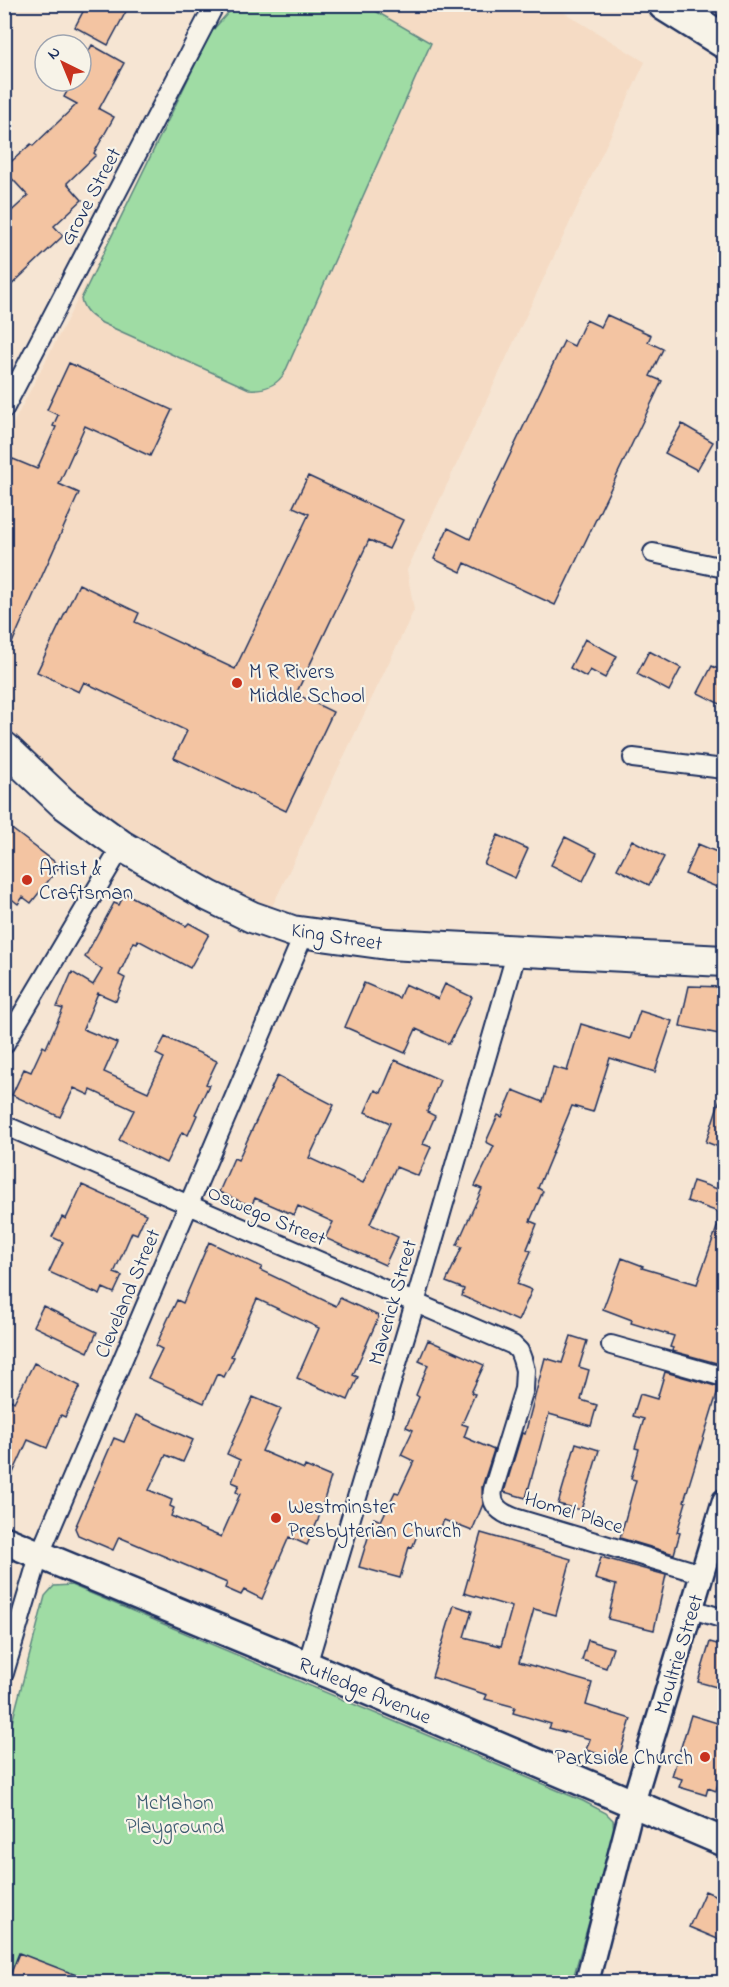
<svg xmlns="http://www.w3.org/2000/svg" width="729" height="1987" font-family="'Indie Flower',sans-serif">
	<rect width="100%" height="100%" fill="#f6e5d3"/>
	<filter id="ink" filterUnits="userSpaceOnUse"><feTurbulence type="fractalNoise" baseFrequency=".0167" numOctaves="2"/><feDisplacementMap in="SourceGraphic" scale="12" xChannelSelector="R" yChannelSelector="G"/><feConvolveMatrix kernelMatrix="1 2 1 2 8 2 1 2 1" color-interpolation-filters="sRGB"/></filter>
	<g filter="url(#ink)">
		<path fill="#f5dbc4" d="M 231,5 L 552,5 L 645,62 L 407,570 L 414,610 L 269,913 L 138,843 L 81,800 L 42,765 L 5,726 L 5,439 Z"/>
		<path fill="#9fdca4" stroke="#5d8681" stroke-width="1.5" d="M 235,5 L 365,5 L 431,43 L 285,372 C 277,386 265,390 249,389 L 102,323 C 91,316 84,311 81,299 L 211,32 Z
			M 71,1585 L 583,1801 L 606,1813 L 613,1820 L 614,1834 L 572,1982 L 5,1982 L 5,1749 L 45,1596 L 54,1586 Z"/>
		<path fill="#f3c4a2" stroke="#1b2f5e" stroke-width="1.5" d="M 87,4 L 130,4 L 108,45 L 75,27 Z
			M 92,45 L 124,63 L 99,109 L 114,117 L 94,153 L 96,155 L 67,183 L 82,200 L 54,226 L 63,236 L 4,292 L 4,218 L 28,196 L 4,170 L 4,168 L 31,144 L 33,146 L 77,104 L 64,97 L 73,81 L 81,81 L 81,66 Z
			M 607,315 L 651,335 L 648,342 L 663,349 L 650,376 L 662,381 L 555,605 L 465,563 L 461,572 L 434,559 L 448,528 L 470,539 L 564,341 L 574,346 L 586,320 L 601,327 Z
			M 69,363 L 172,410 L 150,456 L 85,426 L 59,484 L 79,493 L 4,661 L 4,477 L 13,459 L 37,469 L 56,427 L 53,426 L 58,415 L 47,410 Z
			M 682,424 L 713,442 L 697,470 L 665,453 Z
			M 308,476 L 403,520 L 389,549 L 369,540 L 296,694 L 333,712 L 286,811 L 174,758 L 187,731 L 84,682 L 79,692 L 37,672 L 79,584 L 139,613 L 135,622 L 235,669 L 309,514 L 293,507 Z
			M 585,639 L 617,656 L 605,678 L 590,670 L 586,677 L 570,668 Z
			M 649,651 L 681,668 L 669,691 L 637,674 Z
			M 712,666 L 724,672 L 724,706 L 698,693 Z
			M 4,823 L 60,866 L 31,903 L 23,897 L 18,904 L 4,893 Z
			M 498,835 L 528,849 L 515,878 L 484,864 Z
			M 565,837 L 597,853 L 583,881 L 551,865 Z
			M 632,840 L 664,857 L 649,885 L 617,869 Z
			M 698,844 L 724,855 L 724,874 L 719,888 L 685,874 Z
			M 125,893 L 186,926 L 189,923 L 209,934 L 190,968 L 138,940 L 137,943 L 134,942 L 119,975 L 125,978 L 116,1001 L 98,993 L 83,1029 L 117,1043 L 104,1072 L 148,1092 L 164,1058 L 156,1054 L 165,1037 L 217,1061 L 206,1084 L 209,1085 L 195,1114 L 197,1115 L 188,1135 L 182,1132 L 166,1163 L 119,1140 L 134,1110 L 91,1090 L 89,1095 L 74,1088 L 60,1117 L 12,1095 L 24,1069 L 31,1072 L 43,1046 L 46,1048 L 63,1009 L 57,1007 L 72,972 L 93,985 L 102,970 L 85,957 L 114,903 L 119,905 Z
			M 364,983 L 399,998 L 405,984 L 438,999 L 445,984 L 472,997 L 449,1044 L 416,1029 L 405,1053 L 345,1027 Z
			M 689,986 L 724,987 L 724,1035 L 680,1026 Z
			M 640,1011 L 672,1021 L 655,1072 L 610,1058 L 593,1112 L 572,1106 L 538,1188 L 543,1191 L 530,1221 L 537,1224 L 527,1249 L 531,1251 L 517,1284 L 532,1290 L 518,1321 L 462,1296 L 464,1289 L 446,1282 L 462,1247 L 457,1245 L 482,1189 L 475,1186 L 494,1146 L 486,1142 L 498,1115 L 502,1117 L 513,1090 L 543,1102 L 553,1067 L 567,1071 L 581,1024 L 630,1039 Z
			M 395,1060 L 440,1080 L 427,1112 L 435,1116 L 423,1144 L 431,1147 L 418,1176 L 396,1167 L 370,1224 L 398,1237 L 385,1265 L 325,1238 L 333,1222 L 298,1206 L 294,1215 L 255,1198 L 251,1206 L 219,1192 L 234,1158 L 238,1160 L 277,1076 L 334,1105 L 309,1158 L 363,1183 L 390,1123 L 365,1112 L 375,1090 L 381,1093 Z
			M 721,1096 L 724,1096 L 724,1149 L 706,1142 Z
			M 693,1181 L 724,1191 L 724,1214 L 687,1201 Z
			M 82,1185 L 146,1214 L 137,1234 L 132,1232 L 114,1273 L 122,1276 L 114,1293 L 103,1288 L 100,1295 L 49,1272 L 63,1242 L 52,1237 L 62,1217 L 66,1219 Z
			M 721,1216 L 724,1216 L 724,1365 L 672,1351 L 673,1348 L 670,1347 L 674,1336 L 631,1323 L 632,1320 L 603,1309 L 622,1258 L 643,1266 L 642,1268 L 697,1284 Z
			M 209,1242 L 262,1267 L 260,1270 L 336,1306 L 340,1298 L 379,1316 L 353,1375 L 358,1377 L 348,1400 L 297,1378 L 319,1328 L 257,1299 L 231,1356 L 234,1357 L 224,1377 L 217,1374 L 204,1403 L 148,1378 L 162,1349 L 156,1346 L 167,1321 L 177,1300 L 183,1303 Z
			M 43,1306 L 97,1332 L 88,1352 L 33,1326 Z
			M 571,1336 L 587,1341 L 579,1367 L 589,1370 L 581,1400 L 597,1405 L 591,1426 L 549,1414 L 526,1498 L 504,1492 L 522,1433 L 525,1434 L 545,1358 L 562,1363 Z
			M 428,1340 L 484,1365 L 471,1393 L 475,1394 L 462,1424 L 468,1426 L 464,1437 L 494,1450 L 482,1487 L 483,1504 L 472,1531 L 444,1520 L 437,1536 L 420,1528 L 412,1548 L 409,1547 L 400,1578 L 359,1567 L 374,1518 L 381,1521 L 395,1492 L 399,1493 L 414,1461 L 401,1455 L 413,1430 L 406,1427 L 419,1397 L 416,1395 L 428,1365 L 419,1361 Z
			M 34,1363 L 80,1386 L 65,1417 L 61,1415 L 47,1448 L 28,1440 L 4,1493 L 4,1415 L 11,1400 L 14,1402 Z
			M 665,1372 L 719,1387 L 684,1501 L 686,1502 L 677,1532 L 680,1533 L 674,1554 L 620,1538 L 636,1480 L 631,1479 L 639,1449 L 635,1448 L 644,1419 L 633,1416 L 640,1394 L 657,1399 Z
			M 253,1397 L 281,1409 L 262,1451 L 304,1469 L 305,1466 L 331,1477 L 318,1520 L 307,1545 L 289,1537 L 262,1599 L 244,1590 L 241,1595 L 225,1588 L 227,1583 L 119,1537 L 113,1550 L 78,1535 L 75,1528 L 114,1438 L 124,1442 L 136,1415 L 193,1440 L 183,1462 L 166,1455 L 149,1490 L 172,1500 L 170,1506 L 174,1508 L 171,1516 L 221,1537 L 240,1494 L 236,1492 L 239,1485 L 232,1482 L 240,1460 L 227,1454 Z
			M 576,1443 L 599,1450 L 581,1510 L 558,1504 Z
			M 481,1533 L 571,1559 L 556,1615 L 534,1609 L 519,1662 L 592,1683 L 586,1705 L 631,1719 L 618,1760 L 586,1750 L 590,1739 L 549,1728 L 551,1724 L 513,1713 L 515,1707 L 485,1699 L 487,1695 L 432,1677 L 454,1605 L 472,1611 L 464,1637 L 501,1646 L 512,1607 L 464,1593 Z
			M 601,1557 L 666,1575 L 654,1630 L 608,1619 L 616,1585 L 595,1579 Z
			M 588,1640 L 613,1648 L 606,1668 L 582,1660 Z
			M 710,1642 L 724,1646 L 724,1689 L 698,1682 Z
			M 691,1715 L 724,1725 L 724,1763 L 716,1791 L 708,1788 L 706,1795 L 679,1787 L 682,1779 L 672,1776 Z
			M 705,1891 L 724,1899 L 724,1930 L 720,1940 L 689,1927 Z
			M 19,1953 L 92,1981 L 92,1983 L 20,1983 L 9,1978 Z"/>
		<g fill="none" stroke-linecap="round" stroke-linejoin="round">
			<g stroke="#1b2f5e" stroke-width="22">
				<path id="minor" d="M 4,409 L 215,4
					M 653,553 L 724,568
					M 633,758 L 724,769
					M 4,1045 L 122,846
					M 4,1125 L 513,1345 L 519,1351 L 522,1359 L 525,1370 L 524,1389 L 493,1490 C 490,1506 501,1513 515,1518 L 702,1574
					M 611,1345 L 724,1377
					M 692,1609 L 724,1619
					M 307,1665 L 415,1303 L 517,951
					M 4,1673 L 39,1556 L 304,934"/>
			</g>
			<g stroke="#1b2f5e" stroke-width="27">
				<path id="tertiary" d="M 587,1982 L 633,1803 L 724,1501"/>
			</g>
			<g stroke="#1b2f5e" stroke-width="32">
				<path id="secondary" d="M 4,1540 L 307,1665 L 724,1842"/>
			</g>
			<g stroke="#1b2f5e" stroke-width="34">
				<path id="primary" d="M 4,747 L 63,803 L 122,846 L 209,896 L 252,917 L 292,931 L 387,944 L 724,961"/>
			</g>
			<g stroke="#1b2f5e" stroke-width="38">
				<path id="motorway" d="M 665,4 L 724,41"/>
			</g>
			<use href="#minor" stroke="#f7f3e8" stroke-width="18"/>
			<use href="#tertiary" stroke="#f7f3e8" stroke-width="22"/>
			<use href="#secondary" stroke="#f7f3e8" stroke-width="27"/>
			<use href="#primary" stroke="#f7f3e8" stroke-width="30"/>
			<use href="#motorway" stroke="#f7f3e8" stroke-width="33"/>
		</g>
	</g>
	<g fill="#c8321e" stroke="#f7f3e8" stroke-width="2">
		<circle cx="237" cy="683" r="6"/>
		<circle cx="27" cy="880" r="6"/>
		<circle cx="276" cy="1518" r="6"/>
		<circle cx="705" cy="1757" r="6"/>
	</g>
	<g text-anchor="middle" stroke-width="4.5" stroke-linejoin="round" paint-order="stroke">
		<g font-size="21" fill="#1b2f5e" stroke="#f7f3e8">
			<text transform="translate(90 196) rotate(-62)" y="7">Grove Street</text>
			<text transform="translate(337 936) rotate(9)" y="7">King Street</text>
			<text transform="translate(267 1215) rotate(23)" y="7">Oswego Street</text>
			<text transform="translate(127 1293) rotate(-67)" y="7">Cleveland Street</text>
			<text transform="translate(392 1302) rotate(-74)" y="7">Maverick Street</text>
			<text transform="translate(574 1512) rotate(17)" y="7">Homel Place</text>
			<text transform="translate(678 1654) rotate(-73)" y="7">Moultrie Street</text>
			<text transform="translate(365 1690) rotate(23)" y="7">Rutledge Avenue</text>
		</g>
		<g font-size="21" fill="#1b2f5e" stroke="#f7f3e8" text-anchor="start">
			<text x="249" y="678">M R Rivers<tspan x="249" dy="24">Middle School</tspan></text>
			<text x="39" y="875">Artist &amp;<tspan x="39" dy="24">Craftsman</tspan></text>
			<text x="288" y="1513">Westminster<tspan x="288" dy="24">Presbyterian Church</tspan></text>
			<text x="693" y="1764" text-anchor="end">Parkside Church</text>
		</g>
		<g font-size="21" fill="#3c5a70" stroke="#f7f3e8">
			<text x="175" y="1809">McMahon<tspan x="175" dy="24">Playground</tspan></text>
		</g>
	</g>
	<rect width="729" height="1987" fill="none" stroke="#f7f3e8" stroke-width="24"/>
	<rect x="12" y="12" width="705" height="1963" fill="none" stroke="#1b2f5e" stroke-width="2" filter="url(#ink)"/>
	<g transform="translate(63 63) rotate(317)"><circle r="28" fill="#f7f3e8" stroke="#9fa5b1" stroke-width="1.5"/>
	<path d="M0-4.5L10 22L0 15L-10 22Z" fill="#c8321e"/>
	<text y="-9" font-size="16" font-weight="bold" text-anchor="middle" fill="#1b2f5e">N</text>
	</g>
</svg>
